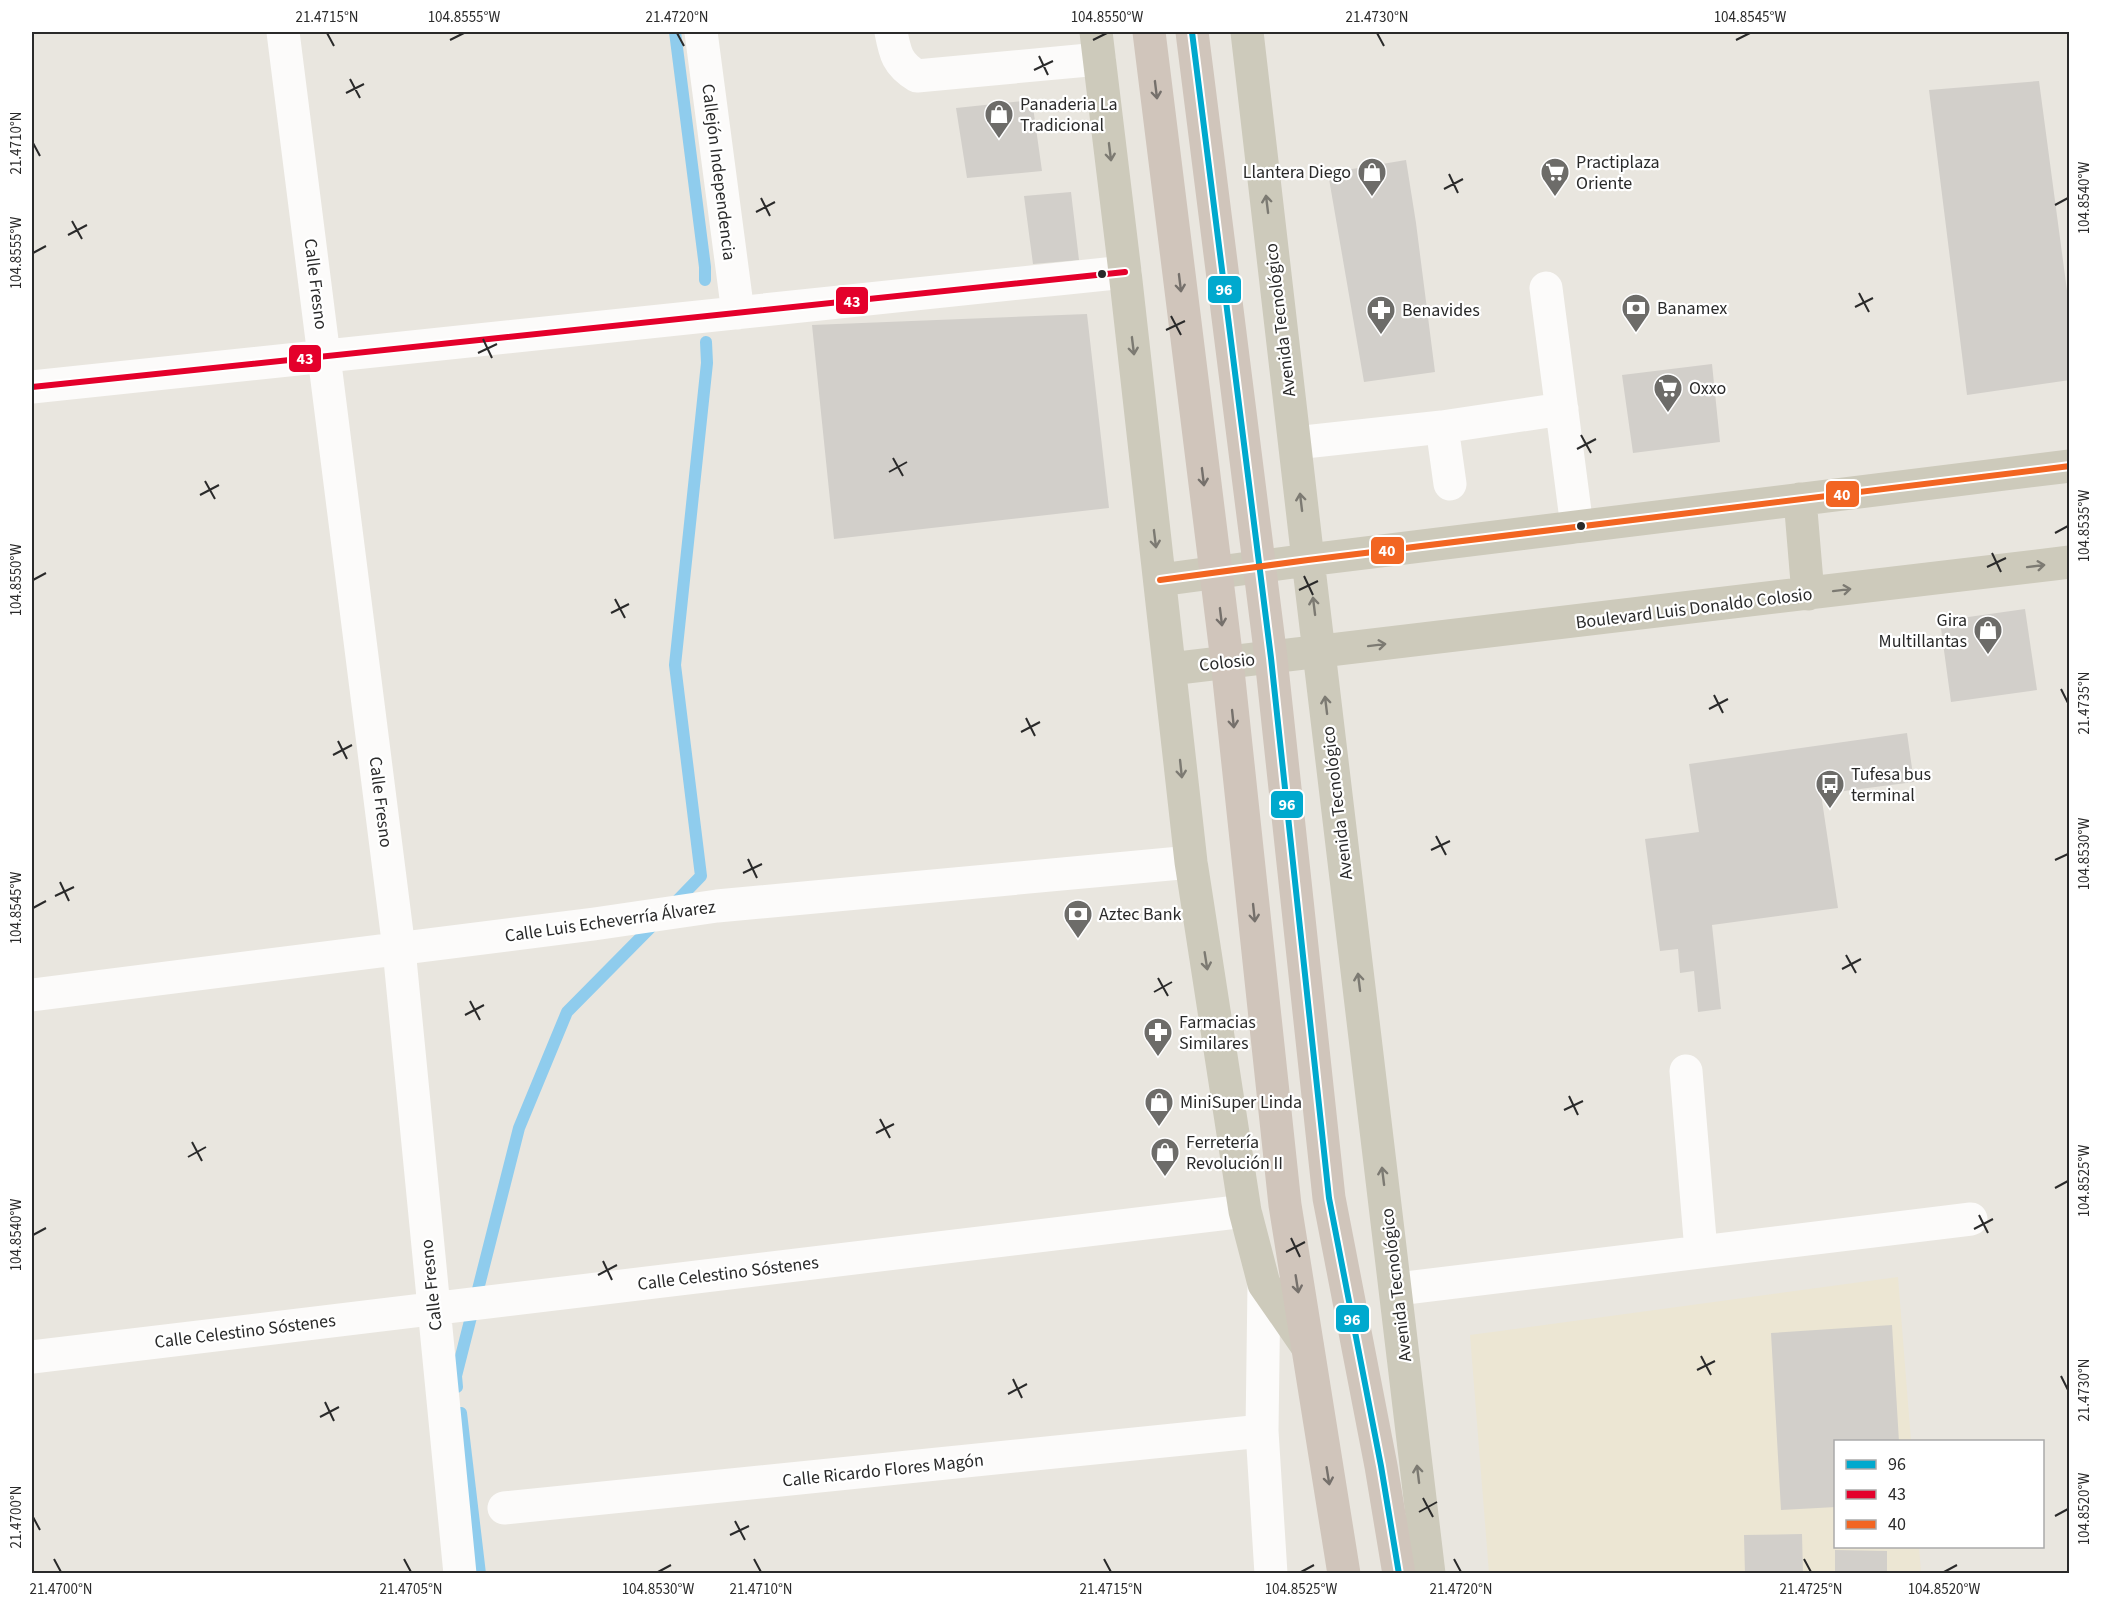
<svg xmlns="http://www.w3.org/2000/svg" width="2101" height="1605" font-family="'Source Sans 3',sans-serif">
	<rect width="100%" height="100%" fill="#e9e6df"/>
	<path fill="#ece6d3" d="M 1898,1277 L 1911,1441 L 1836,1442 L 1836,1546 L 1919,1547 L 1921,1573 L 1489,1573 L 1470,1335 Z"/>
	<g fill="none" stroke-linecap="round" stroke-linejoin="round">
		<path stroke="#8fcced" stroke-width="12" d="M 675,32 L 705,267 L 705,280
			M 673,905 L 701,876 L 675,665 L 707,363 L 706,342
			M 457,1387 L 456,1376 L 519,1128 L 567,1012 L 656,922
			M 461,1413 L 480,1574"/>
	</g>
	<path fill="#d2cfca" d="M 2039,81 L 2070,313 L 2070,380 L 1967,395 L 1929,90 Z
		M 1032,100 L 1042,171 L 967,178 L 956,108 Z
		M 1406,160 L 1416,223 L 1435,372 L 1364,382 L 1328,173 Z
		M 1071,192 L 1079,260 L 1033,264 L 1024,196 Z
		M 1087,314 L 1109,508 L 834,539 L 812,325 Z
		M 1712,364 L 1720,442 L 1633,453 L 1622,375 Z
		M 2025,609 L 2037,690 L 1951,702 L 1940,621 Z
		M 1907,733 L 1914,782 L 1821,794 L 1838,908 L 1712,925 L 1721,1009 L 1698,1012 L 1694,971 L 1680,973 L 1678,949 L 1660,951 L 1645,839 L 1699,832 L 1689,764 Z
		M 1892,1325 L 1899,1442 L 1836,1442 L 1836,1507 L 1781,1510 L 1771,1333 Z
		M 1802,1534 L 1803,1574 L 1745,1574 L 1744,1535 Z
		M 1835,1550 L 1887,1551 L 1887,1574 L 1835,1574 Z"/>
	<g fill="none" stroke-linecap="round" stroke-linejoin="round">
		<path stroke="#fcfbfa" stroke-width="33" d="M 283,32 L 399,949 L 460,1574
			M 701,32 L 738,313
			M 891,32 C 895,53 897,64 917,76 L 1099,59
			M 1546,288 L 1577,527
			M 32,387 L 1125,272
			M 1442,427 L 1450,484
			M 1295,443 L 1442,427 L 1562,409
			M 32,995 L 594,924 L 717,906 L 1191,862
			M 1686,1071 L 1701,1251
			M 1264,1284 L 1262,1431 L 1271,1574
			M 1397,1289 L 1971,1219
			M 32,1357 L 1245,1211
			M 504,1508 L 1262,1431"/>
		<path stroke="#cdcabb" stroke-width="33" d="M 1096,32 L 1125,272 L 1191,862 L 1245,1211 L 1264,1284 L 1307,1346
			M 1247,32 L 1308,560 L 1429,1574
			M 1800,499 L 1808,594
			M 1160,580 L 1308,560 L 2070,466
			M 1170,669 L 2070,562"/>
		<path stroke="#d0c5bb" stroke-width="33" d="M 1149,32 L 1227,661 L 1285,1205 L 1344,1574
			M 1192,32 L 1271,658 L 1329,1198 L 1381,1466 L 1399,1574"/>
		<g stroke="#fff" stroke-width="10">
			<path id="bus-1" d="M 1192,32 L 1271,658 L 1329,1198 L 1381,1466 L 1399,1574"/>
		</g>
		<g stroke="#fff" stroke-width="10">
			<path id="bus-2" d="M 32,387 L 1125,272"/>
		</g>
		<g stroke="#fff" stroke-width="10">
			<path id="bus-3" d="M 1160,580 L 1308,560 L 2070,466"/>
		</g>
		<use href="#bus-1" stroke="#00a9ce" stroke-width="6"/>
		<use href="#bus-2" stroke="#e4002b" stroke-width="6"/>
		<use href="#bus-3" stroke="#f26522" stroke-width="6"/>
	</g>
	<defs><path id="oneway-shaft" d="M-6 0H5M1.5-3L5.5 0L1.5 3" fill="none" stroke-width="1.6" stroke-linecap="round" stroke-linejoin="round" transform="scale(1.5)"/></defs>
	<g stroke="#75706b">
		<use href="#oneway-shaft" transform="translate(1156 90) rotate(83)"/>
		<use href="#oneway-shaft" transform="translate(1180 283) rotate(83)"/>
		<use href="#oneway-shaft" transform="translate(1203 477) rotate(83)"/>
		<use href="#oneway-shaft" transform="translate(1221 617) rotate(83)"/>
		<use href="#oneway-shaft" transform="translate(1233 719) rotate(84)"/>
		<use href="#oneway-shaft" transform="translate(1254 913) rotate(84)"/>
		<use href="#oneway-shaft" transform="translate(1297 1284) rotate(81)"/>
		<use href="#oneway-shaft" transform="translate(1328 1476) rotate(81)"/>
	</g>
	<g stroke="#7c7a72">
		<use href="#oneway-shaft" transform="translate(1110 152) rotate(83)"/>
		<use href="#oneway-shaft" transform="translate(1267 204) rotate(-97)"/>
		<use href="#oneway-shaft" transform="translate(1133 346) rotate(83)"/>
		<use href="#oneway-shaft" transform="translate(1301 502) rotate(-97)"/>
		<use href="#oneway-shaft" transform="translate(1155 539) rotate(83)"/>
		<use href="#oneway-shaft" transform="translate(2036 566) rotate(-7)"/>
		<use href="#oneway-shaft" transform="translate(1842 590) rotate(-7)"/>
		<use href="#oneway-shaft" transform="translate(1314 606) rotate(-97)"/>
		<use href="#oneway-shaft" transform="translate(1377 645) rotate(-7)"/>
		<use href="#oneway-shaft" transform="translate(1326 705) rotate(-97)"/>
		<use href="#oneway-shaft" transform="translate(1181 769) rotate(84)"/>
		<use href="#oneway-shaft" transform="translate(1206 961) rotate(81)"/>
		<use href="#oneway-shaft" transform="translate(1359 982) rotate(-97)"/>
		<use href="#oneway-shaft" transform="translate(1383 1176) rotate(-97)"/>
		<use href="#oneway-shaft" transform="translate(1418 1474) rotate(-97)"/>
	</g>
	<path fill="none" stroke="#2a2a2a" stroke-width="2" d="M 327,33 L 334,46M 677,33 L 684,46M 1377,33 L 1384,46M 450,40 L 464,33M 1093,40 L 1107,33M 1736,40 L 1750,33M 1039,56 L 1048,75M 1034,70 L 1053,61M 350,79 L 360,98M 346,93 L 364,84M 33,143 L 40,156M 1449,174 L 1458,193M 1444,189 L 1463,179M 761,198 L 770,216M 2055,205 L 2068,198M 756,212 L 775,202M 72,221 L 82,239M 68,235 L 87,225M 33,253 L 46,246M 1859,293 L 1869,312M 1855,307 L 1873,298M 1171,316 L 1181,335M 1166,330 L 1185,321M 483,339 L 492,358M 478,353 L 497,344M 1581,435 L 1591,453M 1577,449 L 1596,439M 893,458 L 903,476M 889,472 L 907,462M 205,481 L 215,499M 200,495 L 219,485M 2055,533 L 2068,526M 1992,553 L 2001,572M 1987,567 L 2006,558M 1304,576 L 1313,595M 33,580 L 46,573M 1299,590 L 1318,581M 615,599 L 625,618M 611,613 L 629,604M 2061,689 L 2068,703M 1714,695 L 1723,713M 1709,709 L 1728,699M 1026,718 L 1035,736M 1021,732 L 1040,722M 338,741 L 347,759M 333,755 L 352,745M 1436,836 L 1446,855M 1431,850 L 1450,841M 748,859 L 757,878M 2055,860 L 2068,854M 743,873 L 762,864M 60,882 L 69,901M 55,896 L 74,887M 33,908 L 46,901M 1846,955 L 1856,973M 1842,969 L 1861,959M 1158,978 L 1168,996M 1154,992 L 1172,982M 470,1001 L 480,1020M 465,1015 L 484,1005M 1569,1096 L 1578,1115M 1564,1110 L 1583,1101M 880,1119 L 890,1138M 876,1133 L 894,1124M 192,1142 L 202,1161M 188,1157 L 206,1147M 2055,1188 L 2068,1181M 1979,1215 L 1988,1233M 1974,1229 L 1993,1219M 33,1235 L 46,1228M 1291,1238 L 1300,1257M 1286,1252 L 1305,1242M 603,1261 L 612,1280M 598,1275 L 617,1265M 1701,1356 L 1711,1375M 1697,1370 L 1715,1361M 2061,1376 L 2068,1390M 1013,1379 L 1022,1398M 1008,1394 L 1027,1384M 325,1402 L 334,1421M 320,1417 L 339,1407M 1423,1498 L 1433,1517M 1419,1512 L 1437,1502M 2055,1516 L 2068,1509M 33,1517 L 40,1530M 735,1521 L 745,1540M 730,1535 L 749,1526M 54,1559 L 61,1572M 404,1559 L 411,1572M 754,1559 L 761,1572M 1104,1559 L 1111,1572M 1454,1559 L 1461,1572M 1804,1559 L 1811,1572M 658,1572 L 671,1565M 1301,1572 L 1314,1565M 1944,1572 L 1957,1565"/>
	<defs>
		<g id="shop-pin" transform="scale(1.5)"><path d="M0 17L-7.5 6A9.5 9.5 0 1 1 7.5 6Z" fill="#6d6c69" stroke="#fff"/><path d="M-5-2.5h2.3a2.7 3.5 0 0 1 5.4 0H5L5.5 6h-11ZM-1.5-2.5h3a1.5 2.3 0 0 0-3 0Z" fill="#fff"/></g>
		<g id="supermarket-pin" transform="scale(1.5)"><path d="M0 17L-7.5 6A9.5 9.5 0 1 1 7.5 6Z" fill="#6d6c69" stroke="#fff"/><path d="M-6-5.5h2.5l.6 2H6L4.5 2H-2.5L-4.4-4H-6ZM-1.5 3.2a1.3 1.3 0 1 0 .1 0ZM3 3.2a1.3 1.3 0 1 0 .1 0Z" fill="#fff"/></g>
		<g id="bank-pin" transform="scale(1.5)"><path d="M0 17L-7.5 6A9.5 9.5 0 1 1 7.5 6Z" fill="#6d6c69" stroke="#fff"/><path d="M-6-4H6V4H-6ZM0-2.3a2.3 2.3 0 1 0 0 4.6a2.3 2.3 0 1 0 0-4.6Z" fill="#fff"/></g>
		<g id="pharmacy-pin" transform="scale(1.5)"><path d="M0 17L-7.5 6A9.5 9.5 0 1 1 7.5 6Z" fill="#6d6c69" stroke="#fff"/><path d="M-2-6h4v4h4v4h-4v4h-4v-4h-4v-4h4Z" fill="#fff"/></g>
		<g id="bus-pin" transform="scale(1.5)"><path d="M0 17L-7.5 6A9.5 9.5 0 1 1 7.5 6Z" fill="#6d6c69" stroke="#fff"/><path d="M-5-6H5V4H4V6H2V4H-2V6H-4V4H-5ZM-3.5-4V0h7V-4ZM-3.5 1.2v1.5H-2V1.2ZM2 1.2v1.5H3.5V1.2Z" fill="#fff"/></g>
	</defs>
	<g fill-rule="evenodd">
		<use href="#shop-pin" x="999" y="114"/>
		<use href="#shop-pin" x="1372" y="172"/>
		<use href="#supermarket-pin" x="1555" y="172"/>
		<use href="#bank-pin" x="1636" y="308"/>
		<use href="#pharmacy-pin" x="1381" y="310"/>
		<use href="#supermarket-pin" x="1668" y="388"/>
		<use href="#shop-pin" x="1988" y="630"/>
		<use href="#bus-pin" x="1830" y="784"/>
		<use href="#bank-pin" x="1078" y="914"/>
		<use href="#pharmacy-pin" x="1158" y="1032"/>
		<use href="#shop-pin" x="1159" y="1102"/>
		<use href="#shop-pin" x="1165" y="1152"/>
	</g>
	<g fill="#2a2a2a" stroke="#fff" stroke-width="2">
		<circle cx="1102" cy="274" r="5"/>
		<circle cx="1581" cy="526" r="5"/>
	</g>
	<g text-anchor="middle" stroke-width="4.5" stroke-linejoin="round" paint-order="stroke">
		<g font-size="18" fill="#2a2a2a" stroke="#fff" text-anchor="start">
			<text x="1020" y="110">Panaderia La<tspan x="1020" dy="21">Tradicional</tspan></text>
			<text x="1576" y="168">Practiplaza<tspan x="1576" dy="21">Oriente</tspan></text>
			<text x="1351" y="178" text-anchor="end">Llantera Diego</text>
			<text x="1657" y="314">Banamex</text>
			<text x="1402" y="316">Benavides</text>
			<text x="1689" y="394">Oxxo</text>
			<text x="1967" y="626" text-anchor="end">Gira<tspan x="1967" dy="21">Multillantas</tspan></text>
			<text x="1851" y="780">Tufesa bus<tspan x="1851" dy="21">terminal</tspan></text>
			<text x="1099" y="920">Aztec Bank</text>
			<text x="1179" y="1028">Farmacias<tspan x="1179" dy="21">Similares</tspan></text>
			<text x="1180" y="1108">MiniSuper Linda</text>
			<text x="1186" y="1148">Ferretería<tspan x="1186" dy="21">Revolución II</tspan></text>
		</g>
		<g font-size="18" fill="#2a2a2a" stroke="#fff">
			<text transform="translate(719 172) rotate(83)" y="6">Callejón Independencia</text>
			<text transform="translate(316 284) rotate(83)" y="6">Calle Fresno</text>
			<text transform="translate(1280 320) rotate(-97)" y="6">Avenida Tecnológico</text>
			<text transform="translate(1694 608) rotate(-7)" y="6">Boulevard Luis Donaldo Colosio</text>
			<text transform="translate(1227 662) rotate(-6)" y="6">Colosio</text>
			<text transform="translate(381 802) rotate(83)" y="6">Calle Fresno</text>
			<text transform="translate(1337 803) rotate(-97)" y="6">Avenida Tecnológico</text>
			<text transform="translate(610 921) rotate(-8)" y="6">Calle Luis Echeverría Álvarez</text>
			<text transform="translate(728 1273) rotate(-7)" y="6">Calle Celestino Sóstenes</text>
			<text transform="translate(431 1285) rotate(-96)" y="6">Calle Fresno</text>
			<text transform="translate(1396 1285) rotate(-97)" y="6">Avenida Tecnológico</text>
			<text transform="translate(245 1331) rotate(-7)" y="6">Calle Celestino Sóstenes</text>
			<text transform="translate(883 1470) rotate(-6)" y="6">Calle Ricardo Flores Magón</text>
		</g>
	</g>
	<g stroke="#fff" stroke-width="2">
		<rect x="1207" y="275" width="35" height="29" rx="6" fill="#00a9ce"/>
		<rect x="835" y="286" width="34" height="29" rx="6" fill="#e4002b"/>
		<rect x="288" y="344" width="34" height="29" rx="6" fill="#e4002b"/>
		<rect x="1825" y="480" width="35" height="28" rx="6" fill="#f26522"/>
		<rect x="1370" y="536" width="35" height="29" rx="6" fill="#f26522"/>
		<rect x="1270" y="790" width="34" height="29" rx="6" fill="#00a9ce"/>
		<rect x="1335" y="1304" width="35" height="29" rx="6" fill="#00a9ce"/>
	</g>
	<g font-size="16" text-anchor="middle" font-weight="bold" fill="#fff">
		<text x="1224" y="295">96</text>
		<text x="852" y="307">43</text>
		<text x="305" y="364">43</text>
		<text x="1842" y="500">40</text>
		<text x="1387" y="556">40</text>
		<text x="1287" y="810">96</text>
		<text x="1352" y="1325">96</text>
	</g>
	<rect width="2101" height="1605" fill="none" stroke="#ffffff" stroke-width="66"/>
	<rect x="1834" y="1440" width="210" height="108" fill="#ffffff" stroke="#aaaaaa" stroke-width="1.5"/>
	<rect x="1846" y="1460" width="30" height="9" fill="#00a9ce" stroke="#aaaaaa" stroke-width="1.5"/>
	<text x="1888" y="1470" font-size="18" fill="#2a2a2a">96</text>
	<rect x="1846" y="1490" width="30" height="9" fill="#e4002b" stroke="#aaaaaa" stroke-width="1.5"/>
	<text x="1888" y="1500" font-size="18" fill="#2a2a2a">43</text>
	<rect x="1846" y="1520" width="30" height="9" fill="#f26522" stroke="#aaaaaa" stroke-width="1.5"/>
	<text x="1888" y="1530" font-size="18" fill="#2a2a2a">40</text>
	<rect x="33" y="33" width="2035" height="1539" fill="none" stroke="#2a2a2a" stroke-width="2"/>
	<g font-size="15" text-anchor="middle" fill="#2a2a2a">
		<text x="327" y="22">21.4715°N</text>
		<text x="464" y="22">104.8555°W</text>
		<text x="677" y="22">21.4720°N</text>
		<text x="1107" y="22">104.8550°W</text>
		<text x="1377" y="22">21.4730°N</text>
		<text x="1750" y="22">104.8545°W</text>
		<text transform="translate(16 143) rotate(-90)" y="5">21.4710°N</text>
		<text transform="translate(2084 198) rotate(-90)" y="5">104.8540°W</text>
		<text transform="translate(16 253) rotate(-90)" y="5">104.8555°W</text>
		<text transform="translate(2084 526) rotate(-90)" y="5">104.8535°W</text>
		<text transform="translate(16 580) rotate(-90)" y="5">104.8550°W</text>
		<text transform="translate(2084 703) rotate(-90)" y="5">21.4735°N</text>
		<text transform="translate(2084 854) rotate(-90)" y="5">104.8530°W</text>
		<text transform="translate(16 908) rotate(-90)" y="5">104.8545°W</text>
		<text transform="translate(2084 1181) rotate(-90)" y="5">104.8525°W</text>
		<text transform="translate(16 1235) rotate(-90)" y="5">104.8540°W</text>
		<text transform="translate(2084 1390) rotate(-90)" y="5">21.4730°N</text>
		<text transform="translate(2084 1509) rotate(-90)" y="5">104.8520°W</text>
		<text transform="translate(16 1517) rotate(-90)" y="5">21.4700°N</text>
		<text x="61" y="1594">21.4700°N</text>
		<text x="411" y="1594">21.4705°N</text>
		<text x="658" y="1594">104.8530°W</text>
		<text x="761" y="1594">21.4710°N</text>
		<text x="1111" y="1594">21.4715°N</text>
		<text x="1301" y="1594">104.8525°W</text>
		<text x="1461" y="1594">21.4720°N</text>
		<text x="1811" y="1594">21.4725°N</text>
		<text x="1944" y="1594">104.8520°W</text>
	</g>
</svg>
